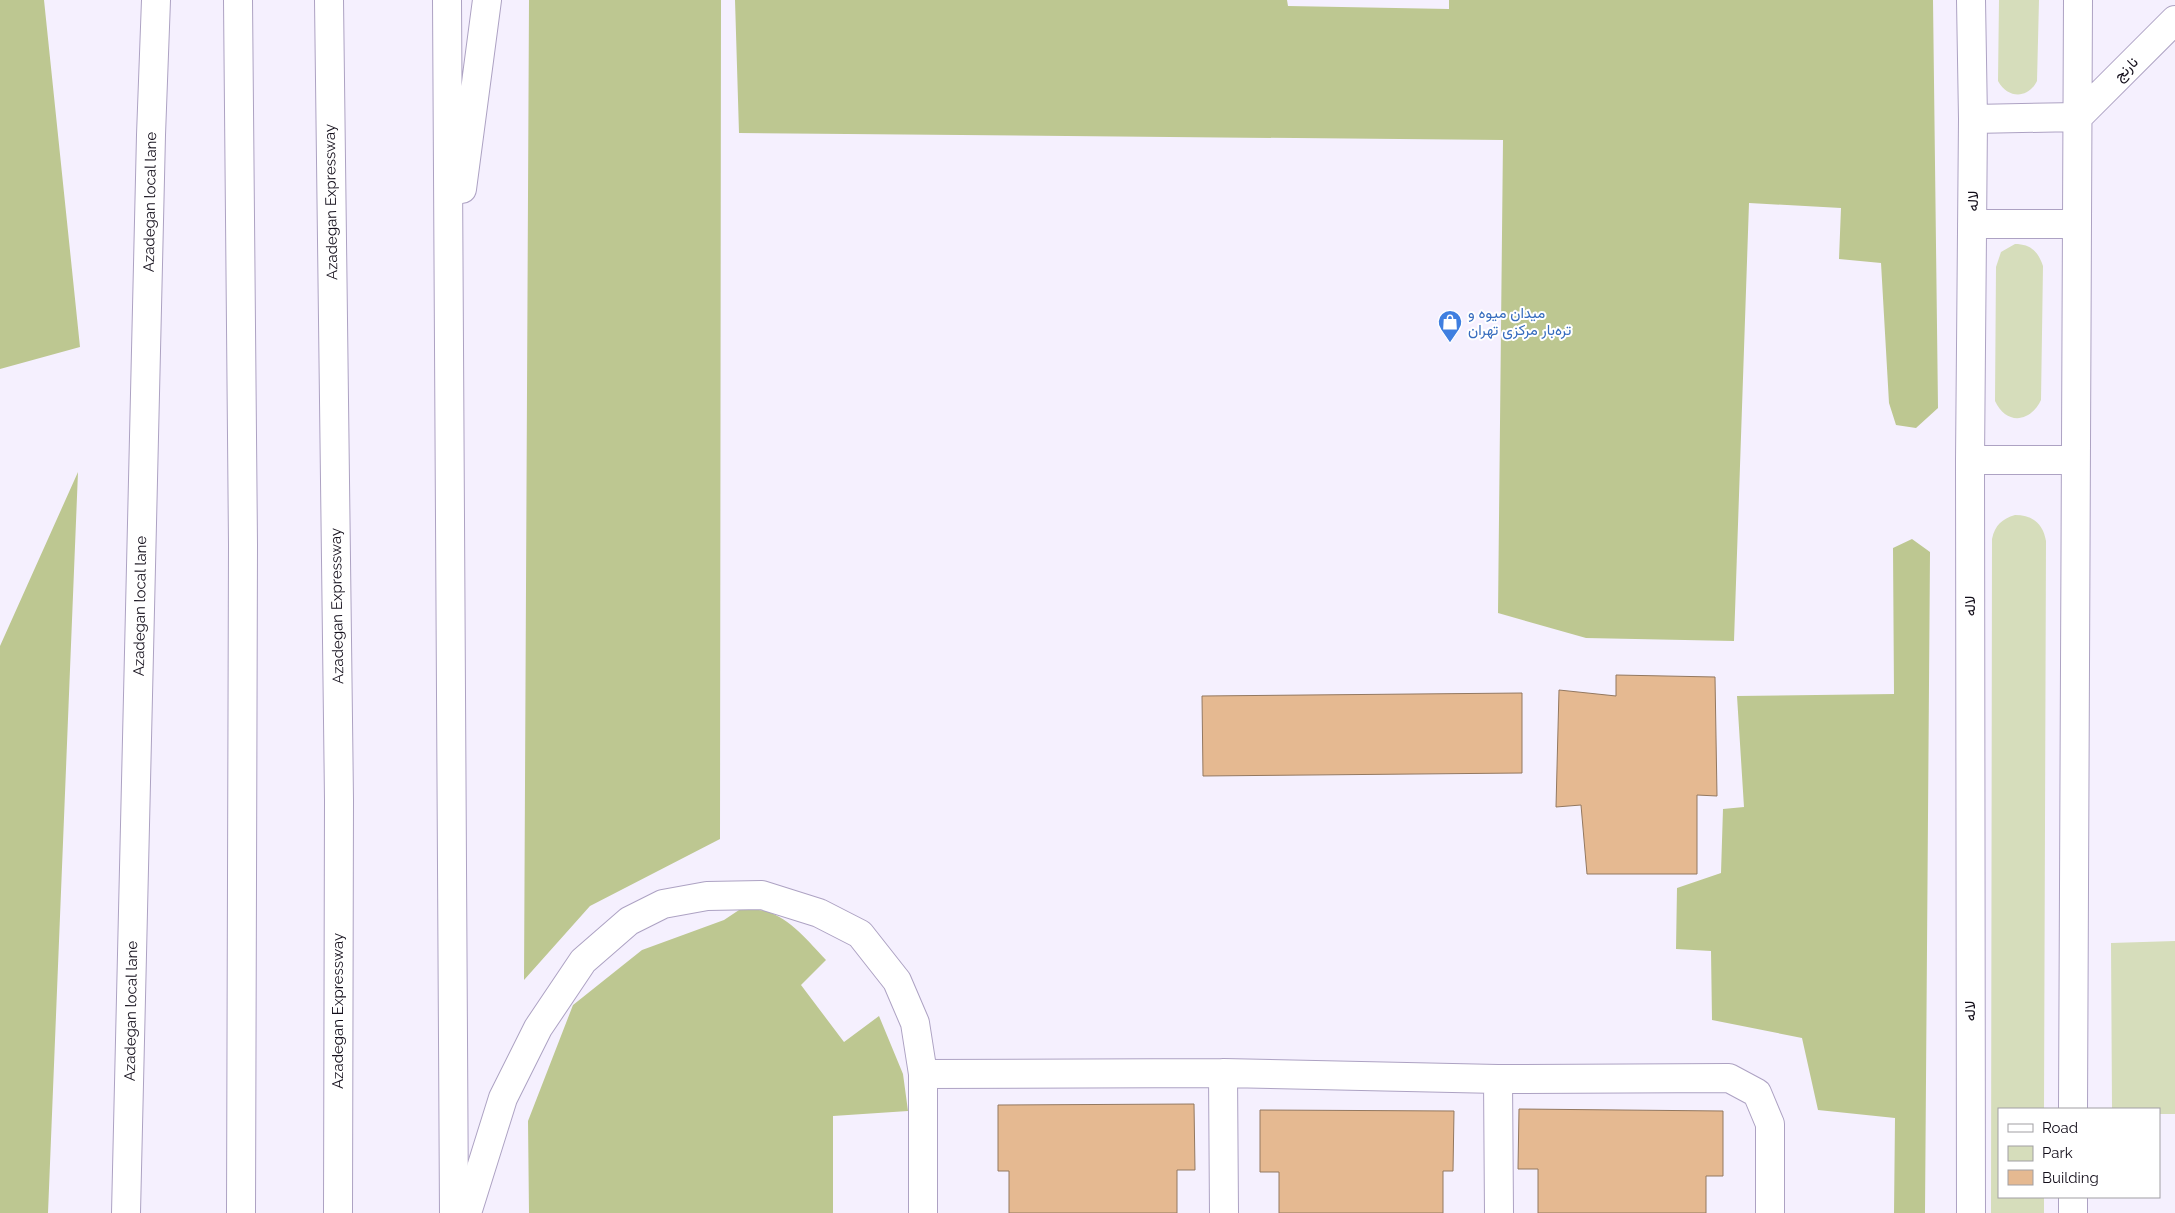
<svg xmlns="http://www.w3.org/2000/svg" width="2175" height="1213" font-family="Raleway,Vazirmatn,sans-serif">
	<rect width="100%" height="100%" fill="#f5f0fe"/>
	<path fill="#d6ddbb" d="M 1999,0 L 2039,0 L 2037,81 C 2028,99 2008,99 1998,81 Z
		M 2015,244 C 2030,244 2038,251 2043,266 L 2041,400 C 2030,423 2006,425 1995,401 L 1996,267 L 2001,252 Z
		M 2015,515 C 2033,515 2043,524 2046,541 L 2044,1109 L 1999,1109 L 1999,1197 L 2044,1197 L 2044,1213 L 1991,1213 L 1992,539 C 1995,525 2002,519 2015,515 Z
		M 2175,941 L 2175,1114 L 2159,1114 L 2159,1109 L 2112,1109 L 2111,943 Z"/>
	<path fill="#bdc791" d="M 0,0 L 44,0 L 80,347 L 0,369 Z
		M 529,0 L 721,0 L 720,839 L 590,906 L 524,980 Z
		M 735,0 L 1287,0 L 1288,6 L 1449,9 L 1449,0 L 1933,0 L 1938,408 L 1916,428 L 1896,425 L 1889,403 L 1881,263 L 1839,259 L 1841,208 L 1749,203 L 1734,641 L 1586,638 L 1498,613 L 1503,140 L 739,133 Z
		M 78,472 L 48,1213 L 0,1213 L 0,646 Z
		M 1912,539 L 1930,552 L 1925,1213 L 1894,1213 L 1895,1118 L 1818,1110 L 1802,1038 L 1712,1020 L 1711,951 L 1676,949 L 1677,888 L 1721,873 L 1723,809 L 1744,807 L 1737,696 L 1894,694 L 1893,548 Z
		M 739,910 C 747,910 758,909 766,911 C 791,919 809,942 826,960 L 801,985 L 844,1042 L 879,1016 L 903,1074 L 908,1111 L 833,1116 L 833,1213 L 529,1213 L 528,1121 L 573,1005 L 642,950 L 724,920 Z"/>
	<path fill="#e5b991" stroke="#937860" d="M 1616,675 L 1715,677 L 1717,796 L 1697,795 L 1697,874 L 1587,874 L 1581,805 L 1556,807 L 1559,690 L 1616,696 Z
		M 1522,693 L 1522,773 L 1203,776 L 1202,696 Z
		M 1194,1104 L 1195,1170 L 1177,1170 L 1177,1213 L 1009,1213 L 1009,1171 L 998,1171 L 998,1105 Z
		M 1519,1109 L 1723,1111 L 1723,1176 L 1706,1176 L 1706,1213 L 1538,1213 L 1538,1169 L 1518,1169 Z
		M 1260,1110 L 1454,1111 L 1453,1171 L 1443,1171 L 1443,1213 L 1279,1213 L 1279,1172 L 1260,1172 Z"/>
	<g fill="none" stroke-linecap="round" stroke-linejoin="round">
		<g stroke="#ada2c3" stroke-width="30">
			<path id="minor" d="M 2078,117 L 2175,20
				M 1973,119 L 2078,117
				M 1972,224 L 2077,224
				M 1970,460 L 2075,460
				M 1223,1073 L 1224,1213
				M 923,1074 L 1223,1073 L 1498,1079 L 1729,1078 L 1757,1093 L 1770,1124 L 1770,1213
				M 1498,1079 L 1499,1213
				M 2073,1109 L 2078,0
				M 467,1213 L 503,1098 L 538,1028 L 583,961 L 629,921 L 663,904 L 707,896 L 762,895 L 819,913 L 860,934 L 897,981 L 915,1023 L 923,1074 L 923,1213
				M 1971,1213 L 1970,460 L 1973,119 L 1971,0
				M 2073,1213 L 2073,1197"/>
		</g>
		<g stroke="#ada2c3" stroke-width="30">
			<path id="major" d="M 447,0 L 454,1213
				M 462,189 L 487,0
				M 126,1213 L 151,135 L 156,0"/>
		</g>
		<g stroke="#ada2c3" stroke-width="30">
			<path id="highway" d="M 238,0 L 243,545 L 241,1213
				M 329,0 L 339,800 L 338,1213"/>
		</g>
		<use href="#minor" stroke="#fff" stroke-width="28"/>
		<use href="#major" stroke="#fff" stroke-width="28"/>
		<use href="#highway" stroke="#fff" stroke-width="28"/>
	</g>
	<defs>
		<g id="shop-pin" transform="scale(1.25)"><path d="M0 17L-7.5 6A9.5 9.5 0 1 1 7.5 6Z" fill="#3f7fe0" stroke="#fff"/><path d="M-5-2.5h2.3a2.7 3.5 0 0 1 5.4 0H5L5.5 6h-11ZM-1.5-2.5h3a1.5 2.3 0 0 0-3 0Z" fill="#fff"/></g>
	</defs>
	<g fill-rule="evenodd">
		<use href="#shop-pin" x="1450" y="322"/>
	</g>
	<g text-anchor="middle" stroke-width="4" stroke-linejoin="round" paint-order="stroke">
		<g font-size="15" fill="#130e1a" stroke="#fff">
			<text transform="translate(2126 69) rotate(-45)" y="5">نارنج</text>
			<text transform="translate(1973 201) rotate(-89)" y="5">لاله</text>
			<text transform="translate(150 202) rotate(-89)" y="5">Azadegan local lane</text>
			<text transform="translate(331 202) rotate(-91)" y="5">Azadegan Expressway</text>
			<text transform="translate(140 606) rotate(-89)" y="5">Azadegan local lane</text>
			<text transform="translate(337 606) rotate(-91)" y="5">Azadegan Expressway</text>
			<text transform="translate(1970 606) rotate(-90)" y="5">لاله</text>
			<text transform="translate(131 1011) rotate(-89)" y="5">Azadegan local lane</text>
			<text transform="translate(338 1011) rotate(-90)" y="5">Azadegan Expressway</text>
			<text transform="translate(1970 1011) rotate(-90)" y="5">لاله</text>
		</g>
		<g font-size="15" fill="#366cbe" stroke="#fff" text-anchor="start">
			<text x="1468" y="318">میدان میوه و<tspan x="1468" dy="17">تره‌بار مرکزی تهران</tspan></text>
		</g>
	</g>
	<rect x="1998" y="1108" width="162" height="90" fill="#ffffff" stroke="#a19fa3"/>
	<rect x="2008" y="1124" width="25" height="8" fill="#ffffff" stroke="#a19fa3"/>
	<text x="2042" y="1133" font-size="15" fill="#130e1a">Road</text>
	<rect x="2008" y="1146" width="25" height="15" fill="#d6ddbb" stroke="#a19fa3"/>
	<text x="2042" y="1158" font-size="15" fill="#130e1a">Park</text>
	<rect x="2008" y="1170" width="25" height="15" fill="#e5b991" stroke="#a19fa3"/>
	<text x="2042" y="1183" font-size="15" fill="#130e1a">Building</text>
</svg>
